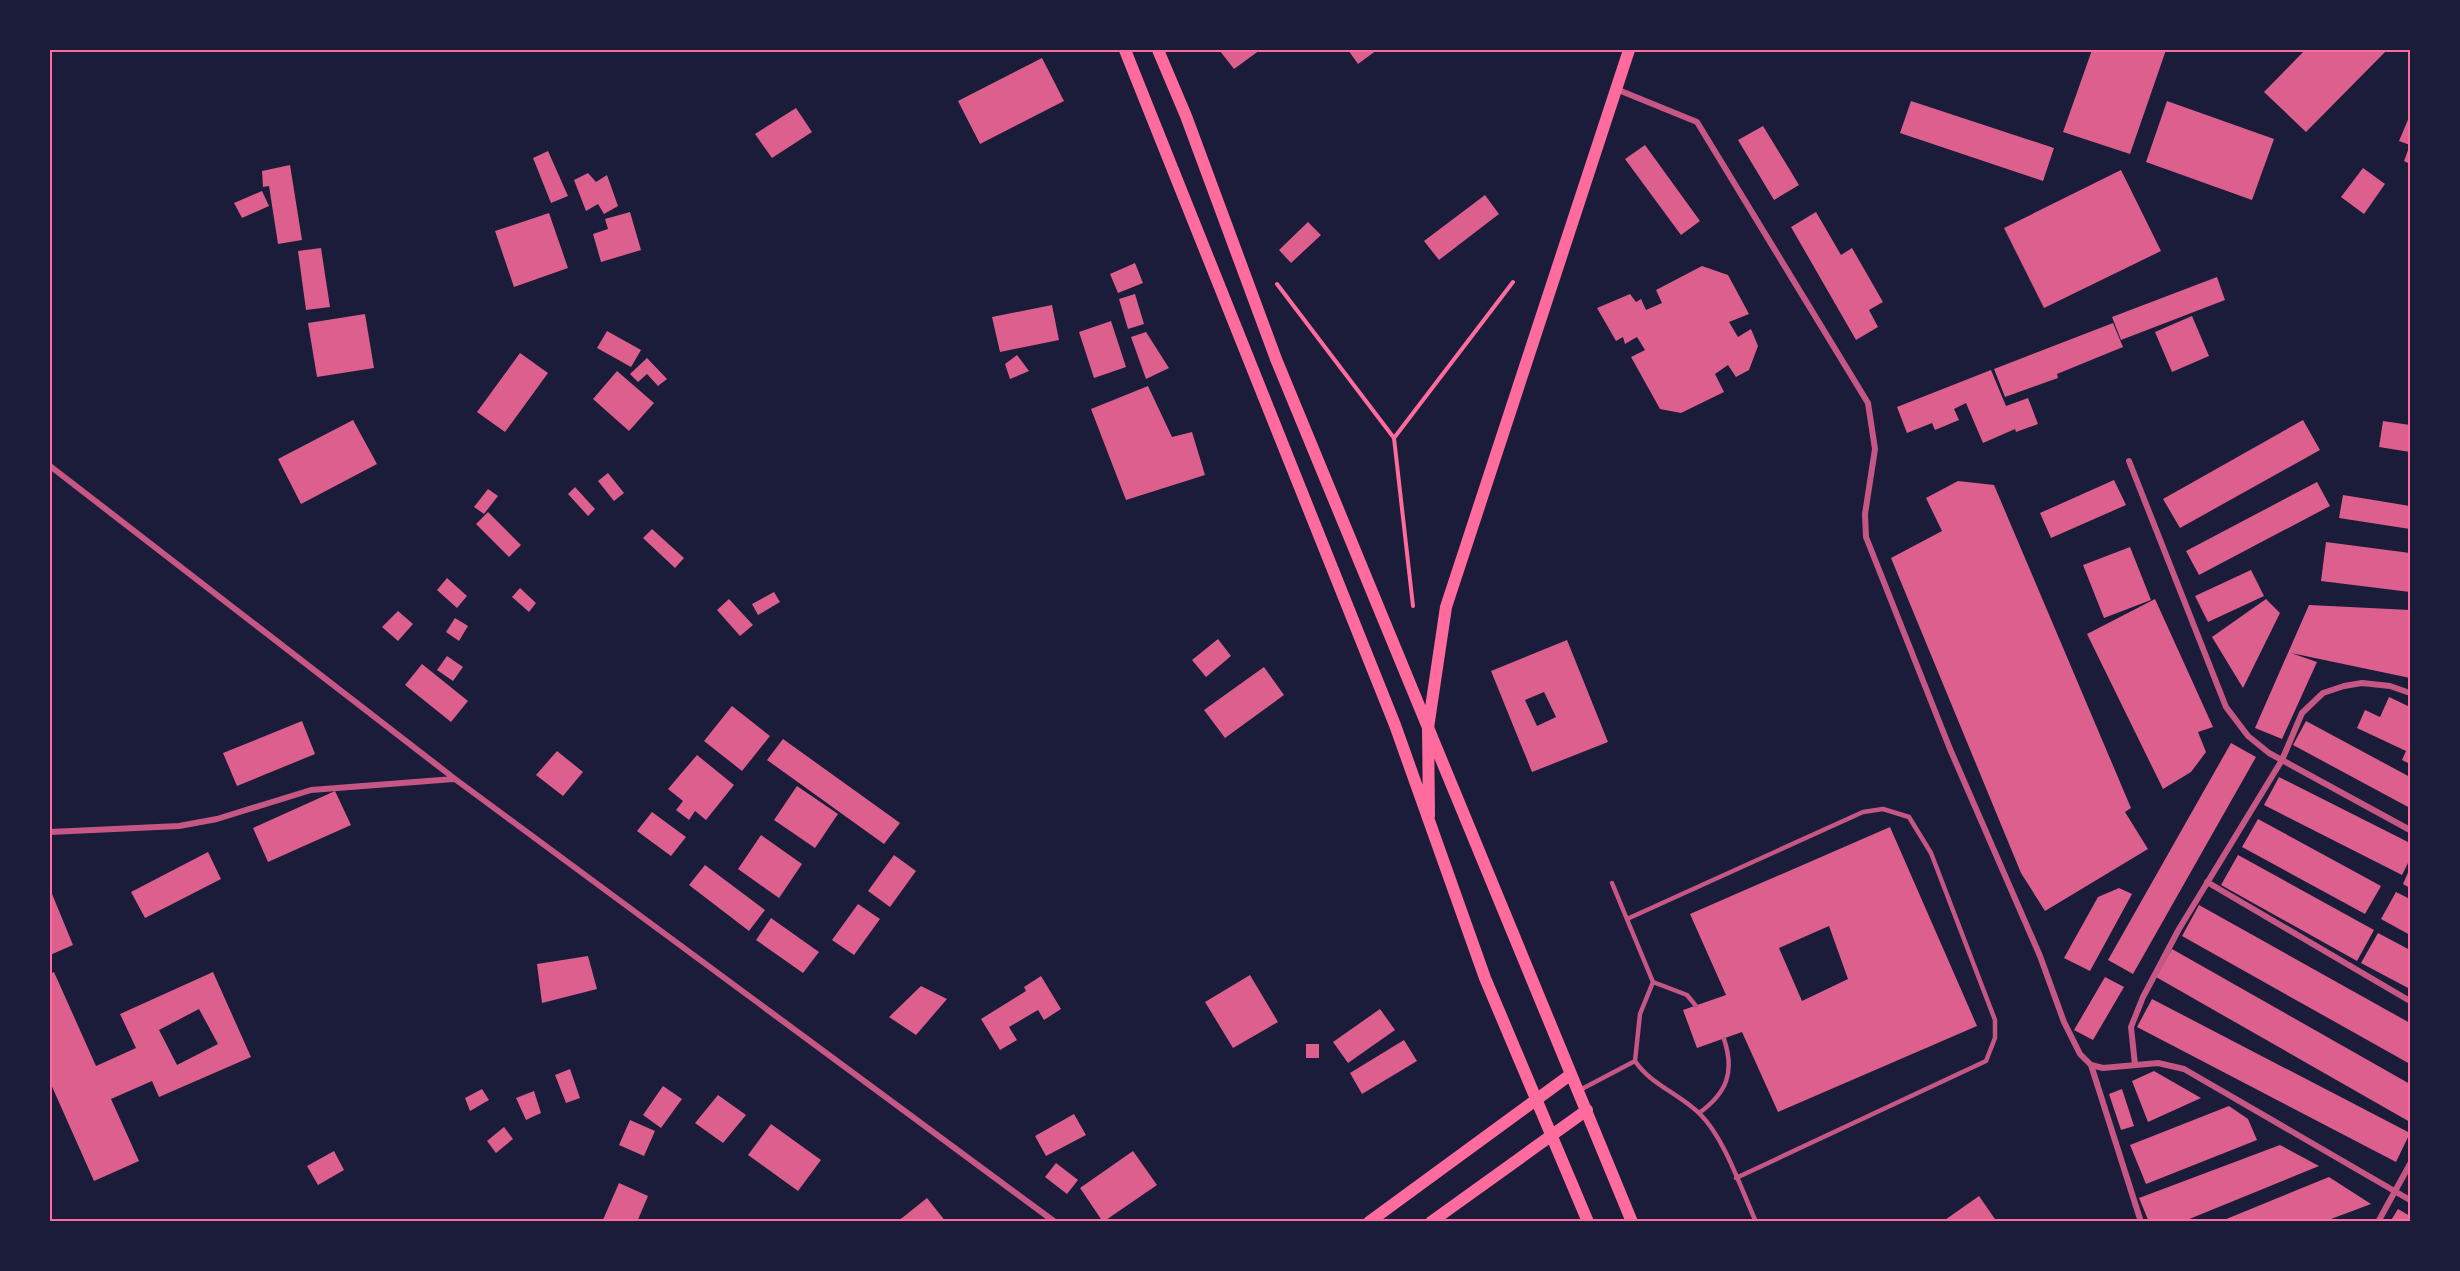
<svg xmlns="http://www.w3.org/2000/svg" width="2460" height="1271" font-family="Karla,sans-serif">
	<rect width="100%" height="100%" fill="#1b1b3a"/>
	<path fill="#dd5f8e" fill-rule="evenodd" d="M 1222,50 L 1260,50 L 1234,69 L 1220,51 Z
		M 1348,50 L 1377,50 L 1358,64 Z
		M 2092,50 L 2166,50 L 2130,154 L 2063,132 Z
		M 2305,50 L 2387,50 L 2306,132 L 2264,92 Z
		M 1042,58 L 1064,101 L 980,144 L 958,101 Z
		M 1911,101 L 2054,148 L 2043,181 L 1900,133 Z
		M 2167,101 L 2274,139 L 2252,200 L 2146,162 Z
		M 796,108 L 812,132 L 772,158 L 755,134 Z
		M 2410,115 L 2410,164 L 2404,161 L 2410,145 L 2399,141 Z
		M 1763,126 L 1799,185 L 1774,200 L 1738,140 Z
		M 1645,145 L 1700,221 L 1681,235 L 1625,159 Z
		M 548,151 L 568,196 L 551,203 L 533,158 Z
		M 290,165 L 302,240 L 278,244 L 269,186 L 263,187 L 262,171 Z
		M 2363,168 L 2385,184 L 2364,214 L 2341,197 Z
		M 2121,170 L 2161,251 L 2044,308 L 2004,228 Z
		M 588,173 L 596,182 L 607,175 L 618,206 L 604,214 L 598,204 L 586,211 L 574,180 Z
		M 262,191 L 269,206 L 242,218 L 234,203 Z
		M 1485,195 L 1499,214 L 1439,260 L 1424,241 Z
		M 630,212 L 641,250 L 601,262 L 593,234 L 608,229 L 605,219 Z
		M 1816,212 L 1841,255 L 1852,248 L 1883,302 L 1869,310 L 1878,327 L 1856,340 L 1791,227 Z
		M 549,213 L 568,268 L 514,287 L 495,231 Z
		M 1308,222 L 1321,235 L 1291,263 L 1279,250 Z
		M 321,248 L 330,307 L 306,310 L 298,251 Z
		M 1135,263 L 1143,283 L 1118,293 L 1110,274 Z
		M 1702,266 L 1728,275 L 1749,314 L 1729,322 L 1738,337 L 1751,329 L 1758,346 L 1749,370 L 1736,377 L 1728,365 L 1715,374 L 1724,392 L 1681,413 L 1660,409 L 1631,357 L 1645,350 L 1637,337 L 1625,344 L 1623,337 L 1616,341 L 1597,308 L 1630,294 L 1636,302 L 1641,299 L 1646,310 L 1662,303 L 1656,290 Z
		M 2217,277 L 2225,300 L 2121,340 L 2112,317 Z
		M 1135,294 L 1144,324 L 1128,329 L 1119,299 Z
		M 1052,305 L 1059,340 L 1000,352 L 992,317 Z
		M 365,314 L 374,368 L 317,377 L 308,323 Z
		M 2192,316 L 2209,356 L 2172,372 L 2155,332 Z
		M 1111,321 L 1126,367 L 1094,378 L 1079,332 Z
		M 2113,323 L 2123,347 L 2057,374 L 2058,378 L 2005,397 L 1994,369 Z
		M 607,331 L 641,350 L 631,367 L 597,348 Z
		M 1146,332 L 1169,368 L 1146,379 L 1131,337 Z
		M 520,353 L 548,373 L 505,432 L 477,412 Z
		M 1017,355 L 1029,371 L 1010,379 L 1005,364 Z
		M 647,358 L 667,379 L 658,386 L 647,374 L 638,382 L 630,374 Z
		M 1991,370 L 2006,406 L 2028,398 L 2038,424 L 2016,432 L 2015,429 L 1983,443 L 1966,403 L 1954,409 L 1959,420 L 1935,430 L 1932,423 L 1907,433 L 1897,407 Z
		M 617,371 L 654,403 L 629,431 L 593,399 Z
		M 1148,386 L 1172,437 L 1192,432 L 1205,475 L 1126,500 L 1091,409 Z
		M 353,420 L 377,464 L 301,504 L 278,459 Z
		M 2303,420 L 2320,450 L 2180,528 L 2163,499 Z
		M 2383,421 L 2410,425 L 2410,452 L 2379,447 Z
		M 608,473 L 624,493 L 614,501 L 598,481 Z
		M 2114,480 L 2126,505 L 2051,538 L 2040,513 Z
		M 1958,481 L 1994,485 L 2131,808 L 2125,812 L 2148,849 L 2045,911 L 2021,873 L 1891,558 L 1942,531 L 1926,498 Z
		M 2317,482 L 2330,506 L 2199,575 L 2186,551 Z
		M 575,487 L 595,509 L 588,516 L 568,494 Z
		M 488,489 L 498,496 L 484,514 L 474,507 Z
		M 2343,495 L 2410,506 L 2410,529 L 2339,518 Z
		M 488,512 L 521,545 L 509,557 L 476,524 Z
		M 652,529 L 684,558 L 675,568 L 643,538 Z
		M 2326,542 L 2410,553 L 2410,592 L 2321,581 Z
		M 2130,547 L 2151,600 L 2104,618 L 2083,565 Z
		M 2251,570 L 2264,596 L 2208,622 L 2195,596 Z
		M 447,578 L 467,596 L 457,608 L 437,590 Z
		M 520,588 L 536,603 L 529,612 L 512,597 Z
		M 774,592 L 780,602 L 758,615 L 752,604 Z
		M 729,599 L 753,625 L 740,636 L 717,610 Z
		M 2155,599 L 2213,727 L 2198,732 L 2206,752 L 2191,772 L 2163,789 L 2087,634 Z
		M 2266,599 L 2280,613 L 2243,688 L 2212,637 Z
		M 2309,605 L 2410,610 L 2410,678 L 2291,653 L 2317,662 L 2282,739 L 2255,728 Z
		M 398,611 L 413,624 L 398,641 L 382,627 Z
		M 455,618 L 468,626 L 459,641 L 446,632 Z
		M 1218,639 L 1231,656 L 1206,677 L 1192,660 Z
		M 1567,640 L 1608,742 L 1532,772 L 1491,671 ZM 1544,692 L 1556,717 L 1537,726 L 1525,700 Z
		M 447,656 L 463,667 L 453,681 L 437,670 Z
		M 422,664 L 468,701 L 451,722 L 405,685 Z
		M 1264,667 L 1284,695 L 1225,738 L 1204,710 Z
		M 2389,697 L 2410,707 L 2410,764 L 2402,760 L 2406,751 L 2357,728 L 2365,710 L 2380,717 Z
		M 732,706 L 770,736 L 742,771 L 704,741 Z
		M 302,721 L 315,754 L 237,786 L 223,753 Z
		M 2306,721 L 2410,777 L 2410,808 L 2293,745 Z
		M 783,739 L 900,823 L 884,844 L 767,760 Z
		M 2231,743 L 2256,757 L 2133,974 L 2108,960 Z
		M 557,751 L 583,772 L 563,796 L 536,775 Z
		M 697,755 L 734,785 L 706,820 L 695,811 L 689,820 L 676,810 L 683,801 L 668,789 Z
		M 2279,777 L 2410,843 L 2410,859 L 2402,875 L 2264,805 Z
		M 797,786 L 838,814 L 815,848 L 774,820 Z
		M 335,791 L 351,825 L 268,862 L 253,828 Z
		M 652,812 L 686,837 L 671,856 L 637,831 Z
		M 2258,819 L 2381,886 L 2365,914 L 2242,847 Z
		M 1890,827 L 1977,1026 L 1778,1112 L 1742,1032 L 1697,1048 L 1683,1010 L 1726,995 L 1690,914 ZM 1829,926 L 1848,979 L 1802,1001 L 1779,948 Z
		M 761,835 L 802,864 L 779,898 L 738,869 Z
		M 208,852 L 221,879 L 145,918 L 131,892 Z
		M 894,855 L 916,871 L 890,907 L 868,891 Z
		M 2238,855 L 2374,930 L 2357,961 L 2221,885 Z
		M 705,865 L 765,910 L 749,931 L 689,885 Z
		M 2410,868 L 2410,888 L 2403,884 Z
		M 2119,888 L 2132,894 L 2090,971 L 2064,958 L 2098,897 Z
		M 50,889 L 73,945 L 50,955 Z
		M 2396,892 L 2410,899 L 2410,935 L 2381,919 Z
		M 858,904 L 880,919 L 854,955 L 832,940 Z
		M 2199,905 L 2410,1023 L 2410,1064 L 2182,936 Z
		M 771,918 L 819,952 L 803,973 L 756,940 Z
		M 2378,933 L 2410,950 L 2410,989 L 2361,963 Z
		M 2172,949 L 2410,1084 L 2410,1122 L 2156,977 Z
		M 588,956 L 597,989 L 542,1003 L 537,964 Z
		M 54,972 L 96,1066 L 136,1048 L 120,1014 L 213,972 L 251,1057 L 159,1097 L 152,1081 L 111,1099 L 139,1161 L 94,1181 L 50,1082 L 50,974 ZM 199,1009 L 218,1044 L 177,1065 L 159,1030 Z
		M 1250,975 L 1278,1022 L 1233,1048 L 1205,1002 Z
		M 1041,976 L 1061,1009 L 1044,1020 L 1038,1010 L 1009,1027 L 1017,1040 L 1000,1050 L 981,1019 L 1026,991 L 1024,987 Z
		M 2105,977 L 2124,987 L 2093,1040 L 2074,1030 Z
		M 921,986 L 947,999 L 916,1035 L 889,1017 Z
		M 2152,999 L 2410,1133 L 2396,1162 L 2137,1027 Z
		M 1380,1009 L 1395,1030 L 1348,1063 L 1333,1042 Z
		M 1404,1040 L 1417,1061 L 1362,1094 L 1350,1073 Z
		M 1306,1044 L 1319,1044 L 1319,1058 L 1306,1058 Z
		M 570,1069 L 580,1098 L 566,1103 L 555,1075 Z
		M 2154,1071 L 2201,1098 L 2148,1122 L 2132,1081 Z
		M 663,1086 L 682,1099 L 661,1128 L 643,1115 Z
		M 482,1089 L 489,1100 L 470,1111 L 465,1098 Z
		M 2122,1089 L 2134,1126 L 2121,1130 L 2109,1094 Z
		M 534,1091 L 541,1113 L 526,1120 L 516,1098 Z
		M 718,1095 L 746,1115 L 723,1143 L 695,1123 Z
		M 2229,1106 L 2248,1119 L 2257,1140 L 2146,1184 L 2130,1145 Z
		M 1074,1114 L 1086,1135 L 1046,1156 L 1035,1136 Z
		M 630,1120 L 655,1131 L 644,1156 L 619,1145 Z
		M 771,1124 L 821,1160 L 798,1191 L 748,1155 Z
		M 504,1127 L 513,1139 L 496,1153 L 487,1141 Z
		M 2280,1145 L 2319,1166 L 2182,1222 L 2149,1222 L 2139,1198 Z
		M 334,1151 L 344,1170 L 318,1185 L 307,1166 Z
		M 1133,1151 L 1157,1185 L 1103,1222 L 1080,1188 Z
		M 1056,1163 L 1078,1180 L 1067,1194 L 1045,1177 Z
		M 2329,1177 L 2371,1204 L 2323,1222 L 2219,1222 Z
		M 619,1183 L 648,1196 L 637,1222 L 602,1222 Z
		M 1979,1196 L 1997,1222 L 1942,1222 Z
		M 927,1198 L 946,1222 L 897,1222 Z
		M 2398,1209 L 2410,1216 L 2410,1222 L 2390,1222 Z"/>
	<g fill="none" stroke-linecap="round" stroke-linejoin="round">
		<path stroke="#ff6b9d" stroke-width="4" d="M 1277,284 L 1394,438 L 1413,606
			M 1394,438 L 1513,282"/>
		<path stroke="#c65784" stroke-width="4.5" d="M 1627,919 L 1863,812 L 1883,809 L 1909,817 L 1931,853 L 1995,1020 L 1995,1038 L 1986,1061 L 1736,1178
			M 1653,982 L 1687,995 L 1696,1006
			M 1635,1061 C 1651,1085 1679,1093 1700,1114 C 1725,1139 1741,1189 1756,1222
			M 1578,1091 L 1635,1061 L 1640,1014 L 1653,982 L 1612,883
			M 1699,1113 C 1727,1093 1735,1072 1724,1039"/>
		<path stroke="#c65784" stroke-width="6" d="M 1616,89 L 1697,122 L 1868,403 L 1875,449 L 1865,514 L 1866,537 L 1950,749 L 2040,956 L 2064,1022 L 2080,1054 L 2091,1065 L 2103,1068 L 2158,1063 L 2184,1069 L 2410,1200
			M 2129,461 L 2226,707 L 2248,736 L 2269,753 L 2410,830
			M 50,466 L 455,779 L 1055,1222
			M 50,832 L 179,826 L 217,819 L 311,790 L 454,779
			M 2207,882 L 2410,1001
			M 2091,1065 L 2141,1222
			M 2135,1065 L 2131,1027 L 2143,997 L 2179,929 L 2282,760 L 2302,713 L 2323,693 L 2344,686 L 2362,683 L 2390,686 L 2410,693
			M 2378,1222 L 2410,1164"/>
		<path stroke="#ff6b9d" stroke-width="12" d="M 1125,50 L 1395,725 L 1485,978 L 1588,1222
			M 1158,50 L 1186,116 L 1276,359 L 1632,1222
			M 1429,816 L 1428,728 L 1446,607 L 1629,50
			M 1369,1222 L 1570,1075
			M 1431,1222 L 1587,1110"/>
	</g>
	<rect width="2460" height="1271" fill="none" stroke="#1b1b3a" stroke-width="102"/>
	<rect x="51" y="51" width="2358" height="1169" fill="none" stroke="#ff6b9d" stroke-width="2"/>
</svg>
